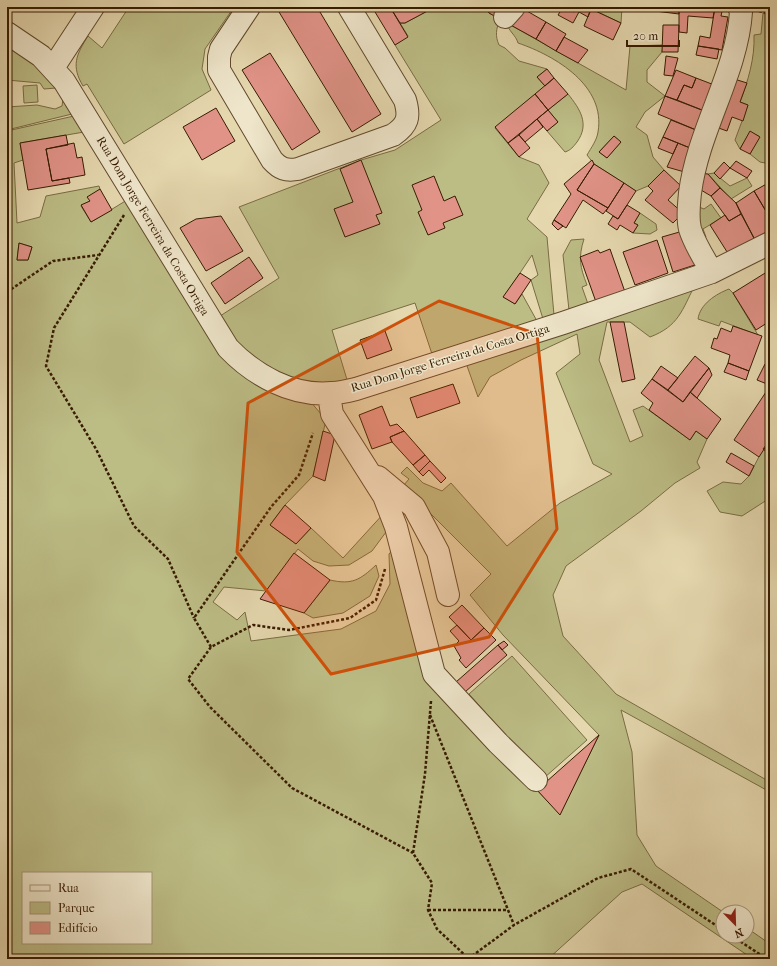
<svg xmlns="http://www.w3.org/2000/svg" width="777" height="966" font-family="'IM FELL French Canon',serif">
	<rect width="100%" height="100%" fill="#e5d7ae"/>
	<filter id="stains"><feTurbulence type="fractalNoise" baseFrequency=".005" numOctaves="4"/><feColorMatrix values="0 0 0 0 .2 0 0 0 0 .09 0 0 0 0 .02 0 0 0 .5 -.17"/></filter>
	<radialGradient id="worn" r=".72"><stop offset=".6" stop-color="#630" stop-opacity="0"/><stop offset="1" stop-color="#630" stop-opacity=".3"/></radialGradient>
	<path fill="#bcbc85" stroke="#7a6c42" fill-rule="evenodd" d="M 129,7 L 234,7 L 205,49 L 202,69 L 211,90 L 124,144 L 87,84 L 83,86 C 71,66 76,55 88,36 L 102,48 Z
		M 435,7 L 486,7 L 489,13 L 500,19 C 496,29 495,36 499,45 L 505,48 L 519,61 L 547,69 L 537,77 L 545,86 L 495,128 L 519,157 L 539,165 L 549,183 L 527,219 L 547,237 L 554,315 L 543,319 L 531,280 L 538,275 L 532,255 L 504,297 L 515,304 L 522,294 L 537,321 L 433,357 L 415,303 L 332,330 L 348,383 L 314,386 L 277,375 L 247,357 L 217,318 L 279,278 L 239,207 L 361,160 L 395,150 L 441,120 L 395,45 L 408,36 L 400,23 L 405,23 Z
		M 599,7 L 622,7 L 621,23 L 596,11 Z
		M 763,13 L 770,16 L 770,164 L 760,162 L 750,154 L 759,136 L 750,132 L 740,149 L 735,140 L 748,105 L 740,102 C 748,81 755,58 754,35 L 761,34 Z
		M 507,23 L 626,90 L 630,46 L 663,45 L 662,52 L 647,70 L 647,82 L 665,96 L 645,112 L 636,127 L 647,135 L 653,157 L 664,170 L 648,186 L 636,191 L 594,164 L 587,155 C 591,148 597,140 598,132 C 606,86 556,56 518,43 C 516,35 508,31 507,23 ZM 614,136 L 621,142 L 607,158 L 599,152 Z
		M 7,46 C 26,55 42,71 56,88 L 44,89 L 40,83 L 7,80 Z
		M 37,85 L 38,102 L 24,103 L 23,86 Z
		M 568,94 C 580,109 590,124 577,142 C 573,147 571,150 565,152 L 547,131 L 558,122 L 548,110 Z
		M 63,99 L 72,114 L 7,130 L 7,107 L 37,105 L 55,109 L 62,106 Z
		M 74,116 L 84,132 L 20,143 L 23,160 L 14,163 L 17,223 L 40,217 L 46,196 L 99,186 L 100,189 L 90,201 L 81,206 L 91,222 L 127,200 L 222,354 L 243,376 L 275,392 L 310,401 L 326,420 L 313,476 L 285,505 L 270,525 L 296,544 L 311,528 L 343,558 L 385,512 L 389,528 L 372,551 L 349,565 L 329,566 L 313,561 L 298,549 L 266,591 L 224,587 L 213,602 L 237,620 L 245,612 L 251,641 L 341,629 L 376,611 L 390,584 L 389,554 L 395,547 L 425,674 L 560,814 L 599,735 L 503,635 L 470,595 L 491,574 L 403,486 L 409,479 L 401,473 L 407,467 L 423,483 L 442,491 L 451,483 L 507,546 L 560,503 L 612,474 L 593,464 L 556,373 L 580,354 L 577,334 L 521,360 L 490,377 L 478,397 L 466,363 L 695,285 C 682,310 679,326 650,337 L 630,322 L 607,322 L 599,360 L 630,442 L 643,436 L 633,410 L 643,406 L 690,440 L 696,431 L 707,439 L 697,462 L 700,468 L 675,483 L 641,511 L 566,566 L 553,595 L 563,636 L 616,694 L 770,782 L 770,792 L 621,710 L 632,752 L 637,835 L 656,866 L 723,912 L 723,936 L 747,936 L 747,928 L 770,944 L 770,959 L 753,959 L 642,884 L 622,892 L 548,959 L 7,959 L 7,131 ZM 19,243 L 32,247 L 28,260 L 17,260 ZM 23,873 L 151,873 L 151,943 L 23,943 Z
		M 714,173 L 730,186 L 747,178 L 752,186 L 731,199 L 708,174 Z
		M 711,204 L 721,218 L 703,229 L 706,237 L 700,241 L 694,205 L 704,209 Z
		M 640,213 L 656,224 L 657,230 L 650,234 L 633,233 L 638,225 L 634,223 Z
		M 584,239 C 578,258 580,267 587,285 L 582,287 L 588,304 L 569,310 L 563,255 L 571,240 Z
		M 729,289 L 733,293 L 758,335 L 721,321 L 719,326 L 698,319 C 700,304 716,294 729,289 Z
		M 763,449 L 770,454 L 770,498 L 742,516 L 720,512 L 707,491 L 723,482 L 741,484 L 749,476 Z
		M 376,565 L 379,576 L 370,596 L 343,613 L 313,618 L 304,613 L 330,580 C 352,585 360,580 376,565 Z
		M 512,656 L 587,740 L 544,778 L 469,694 Z"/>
	<path fill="#e19388" stroke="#371b00" d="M 276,7 L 317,7 L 381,114 L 352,132 Z
		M 372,7 L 390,7 L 408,37 L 395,45 Z
		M 390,7 L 435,7 L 405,23 L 400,23 Z
		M 486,7 L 509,7 L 500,19 L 489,13 Z
		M 520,7 L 546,22 L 536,39 L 507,23 Z
		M 563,7 L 567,7 L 574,12 L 577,7 L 599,7 L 596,11 L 591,9 L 588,17 L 579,12 L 573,23 L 558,15 Z
		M 567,7 L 577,7 L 574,12 Z
		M 642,7 L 656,7 L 655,11 Z
		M 656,7 L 679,7 L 679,14 L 655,11 Z
		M 679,7 L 715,7 L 713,18 L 688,16 L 687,33 L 679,32 Z
		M 715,7 L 723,7 L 721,16 L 728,17 L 722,50 L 698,46 L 700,36 L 710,38 Z
		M 591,9 L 621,23 L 613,40 L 584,26 Z
		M 546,22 L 566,34 L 556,51 L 536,39 Z
		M 663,25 L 679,25 L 678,52 L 662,52 Z
		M 564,37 L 588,50 L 578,63 L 556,51 Z
		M 698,46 L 719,49 L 717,59 L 696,55 Z
		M 270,53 L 320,132 L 292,150 L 242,70 Z
		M 666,56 L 678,58 L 673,76 L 664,75 Z
		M 547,69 L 554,78 L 545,86 L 537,77 Z
		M 676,70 L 696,78 L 692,88 L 684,85 L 677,100 L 665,96 Z
		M 554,78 L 568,94 L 548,110 L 535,94 Z
		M 696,78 L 717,86 L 707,112 L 677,100 L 684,85 L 692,88 Z
		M 731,78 L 747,83 L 740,102 L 748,105 L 743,121 L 732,117 L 727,131 L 713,126 Z
		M 535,94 L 548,110 L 508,143 L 495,127 Z
		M 665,96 L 707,112 L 701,132 L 658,114 Z
		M 216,108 L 235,141 L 202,160 L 183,127 Z
		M 548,110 L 558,122 L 547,131 L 537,119 Z
		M 537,119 L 543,127 L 525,142 L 519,135 Z
		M 671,120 L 701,132 L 695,150 L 663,137 Z
		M 750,131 L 760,137 L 750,154 L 740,149 Z
		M 66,135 L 68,145 L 46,149 L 52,181 L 69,178 L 70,183 L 28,190 L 20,143 Z
		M 519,135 L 530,148 L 519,157 L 508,143 Z
		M 614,136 L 621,142 L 607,158 L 599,152 Z
		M 663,137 L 678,143 L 673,154 L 658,148 Z
		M 74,143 L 77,158 L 82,157 L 85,175 L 52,181 L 46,149 Z
		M 678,143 L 695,150 L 688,173 L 667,167 Z
		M 361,160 L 382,213 L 376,215 L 380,224 L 345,237 L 334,209 L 353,202 L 340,169 Z
		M 592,160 L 594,164 L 577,190 L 608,208 L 603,214 L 583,200 L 566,228 L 554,220 L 571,194 L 564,184 Z
		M 736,161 L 752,171 L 747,178 L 730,168 Z
		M 724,162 L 730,168 L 720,179 L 714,173 Z
		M 594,164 L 624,183 L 608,208 L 577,190 Z
		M 664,170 L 681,186 L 668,200 L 683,213 L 673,223 L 645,200 L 653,191 L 648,186 Z
		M 699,173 L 708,174 L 720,188 L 711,196 L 696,187 Z
		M 434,176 L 444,201 L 455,196 L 463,215 L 443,223 L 445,228 L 428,235 L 418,212 L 422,210 L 412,185 Z
		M 770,182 L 770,218 L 754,191 Z
		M 624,183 L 636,191 L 618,219 L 606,211 Z
		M 720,188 L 736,203 L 741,214 L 729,221 L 711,196 Z
		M 100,189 L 112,210 L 91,222 L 81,205 L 90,201 L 87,197 Z
		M 754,191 L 770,218 L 770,232 L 755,240 L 736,203 Z
		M 627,205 L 640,213 L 634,223 L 638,225 L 633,233 L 620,225 L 617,230 L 608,224 L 613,216 L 618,219 Z
		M 741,214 L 755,240 L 729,255 L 710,225 L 725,215 L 729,221 Z
		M 221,216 L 243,251 L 206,271 L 180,228 L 196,219 Z
		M 554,220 L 563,226 L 558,230 L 552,224 Z
		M 683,231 L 698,264 L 673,272 L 662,237 Z
		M 657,240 L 668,273 L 635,285 L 623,252 Z
		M 19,243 L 32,247 L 28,260 L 17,260 Z
		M 610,249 L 625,292 L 596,302 L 580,257 L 598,250 L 600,253 Z
		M 249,257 L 263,278 L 225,304 L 211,283 Z
		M 770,270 L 770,321 L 756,330 L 733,293 Z
		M 520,273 L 531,280 L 515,304 L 503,297 Z
		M 610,322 L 624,322 L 635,379 L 622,382 Z
		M 733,326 L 762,336 L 749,371 L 728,363 L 730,355 L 711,348 L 714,338 L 717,339 L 721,328 L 731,332 Z
		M 385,331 L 392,350 L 367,359 L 360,340 Z
		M 695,356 L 709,368 L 683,402 L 668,390 Z
		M 728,363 L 749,371 L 746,380 L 724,372 Z
		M 765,364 L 770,366 L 770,377 L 767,384 L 757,380 Z
		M 661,366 L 678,378 L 668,390 L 652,379 Z
		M 709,368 L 712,375 L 697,398 L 690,392 Z
		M 652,379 L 683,402 L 690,392 L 721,419 L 707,439 L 696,431 L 690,440 L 649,410 L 653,403 L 641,393 Z
		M 453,384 L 460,403 L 417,418 L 410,398 Z
		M 770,386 L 770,440 L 759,457 L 734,440 Z
		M 382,406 L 390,426 L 397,424 L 404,431 L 390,437 L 392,442 L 372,449 L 359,415 Z
		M 323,431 L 335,435 L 325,481 L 313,476 Z
		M 404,431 L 425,455 L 413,465 L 392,442 L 390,437 Z
		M 770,440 L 770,454 L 763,449 Z
		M 731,453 L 754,466 L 749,476 L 726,462 Z
		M 425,455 L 430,461 L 419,472 L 413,465 Z
		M 430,461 L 446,478 L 441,483 L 429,470 L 423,476 L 419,472 Z
		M 285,505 L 311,528 L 296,544 L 270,525 Z
		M 294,553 L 330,580 L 304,613 L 260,599 Z
		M 462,605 L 484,628 L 471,640 L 449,617 Z
		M 457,625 L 471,640 L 484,628 L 496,640 L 466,668 L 459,660 L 461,658 L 454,646 L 459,641 L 450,631 Z
		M 504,641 L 508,645 L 502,650 L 498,645 Z
		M 498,645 L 507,655 L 465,692 L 456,682 Z
		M 599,735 L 560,815 L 537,790 Z"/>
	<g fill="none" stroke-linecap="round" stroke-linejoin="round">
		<g stroke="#624a2c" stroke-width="24">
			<path id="minor" d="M 249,7 L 221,49 L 219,57 L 219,70 L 272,160 C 280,169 286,171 298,169 L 393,135 C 408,125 410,117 405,100 L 349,7
				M 505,17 L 514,7
				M 7,33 L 41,56 L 64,81 L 228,348 C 254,375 292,397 332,393 C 340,393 348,391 356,389 L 563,323 L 712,272 L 770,243
				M 53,68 L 93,7
				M 712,272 C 704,258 695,245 690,229 C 687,217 689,204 690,193 C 698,130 737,73 741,12 L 739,7
				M 331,394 L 330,401 L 332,414 L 384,496 L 396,527 L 434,674 L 498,743 L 536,780
				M 378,477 L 414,507 L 438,552 L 448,595"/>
		</g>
		<path stroke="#371b00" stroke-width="2.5" stroke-dasharray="3 2" stroke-linecap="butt" d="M 759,11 L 770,14
			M 124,215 L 54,328 L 46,366 L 96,449 L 134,526 L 168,559 L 194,618
			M 7,292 L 53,261 L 98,255
			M 385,569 L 376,600 L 350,618 L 289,630 L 253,625 L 211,647 L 188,679 L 210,707 L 292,788 L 413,853
			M 211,647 L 194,618 L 271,507 L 299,475 L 313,433
			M 431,701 L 425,774 L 413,853 L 432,883 L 428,910 L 437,929 L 468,958
			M 430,715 L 508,910
			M 428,910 L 508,910 L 514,925
			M 732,936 L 767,959
			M 468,959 L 514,925 L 598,878 L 631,869 L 723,930"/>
		<use href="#minor" stroke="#eee5ca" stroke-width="22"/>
	</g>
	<path fill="#cd500a" fill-opacity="0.2" stroke="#cd500a" stroke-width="3" stroke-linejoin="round" d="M 439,301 L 537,334 L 557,529 L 489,637 L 331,674 L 237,552 L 248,403 Z"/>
	<g text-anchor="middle" stroke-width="3" stroke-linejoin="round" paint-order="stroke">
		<g font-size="12" fill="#371b00" stroke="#eee5ca">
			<text transform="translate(153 226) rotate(59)" y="4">Rua Dom Jorge Ferreira da Costa Ortiga</text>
			<text transform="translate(450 358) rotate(-17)" y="4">Rua Dom Jorge Ferreira da Costa Ortiga</text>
		</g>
	</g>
	<rect width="777" height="966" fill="none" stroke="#e5d7ae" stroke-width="24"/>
	<rect x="8" y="8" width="761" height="950" fill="none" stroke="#371b00" stroke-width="2"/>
	<rect x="12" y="12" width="753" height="942" fill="none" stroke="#371b00"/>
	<rect x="22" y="872" width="130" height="72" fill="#eee5ca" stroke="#a59479"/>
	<rect x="30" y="885" width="20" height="6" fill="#eee5ca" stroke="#a59479"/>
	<text x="58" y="892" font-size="12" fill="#371b00">Rua</text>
	<rect x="30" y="902" width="20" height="12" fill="#bcbc85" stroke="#a59479"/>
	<text x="58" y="912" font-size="12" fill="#371b00">Parque</text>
	<rect x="30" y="922" width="20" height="12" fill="#e19388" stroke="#a59479"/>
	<text x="58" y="932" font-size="12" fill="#371b00">Edifício</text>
	<g transform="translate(735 924) rotate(157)"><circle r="19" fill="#eee5ca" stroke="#a59479"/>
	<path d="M0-3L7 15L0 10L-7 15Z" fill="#8f2418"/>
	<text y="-6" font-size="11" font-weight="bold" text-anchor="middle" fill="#371b00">N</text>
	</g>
	<path d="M627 40v6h52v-6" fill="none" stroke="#371b00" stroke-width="2"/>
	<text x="633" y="40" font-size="12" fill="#371b00" stroke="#eee5ca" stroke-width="3" paint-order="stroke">20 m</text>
	<rect width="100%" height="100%" filter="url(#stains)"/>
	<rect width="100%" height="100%" fill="url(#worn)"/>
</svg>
